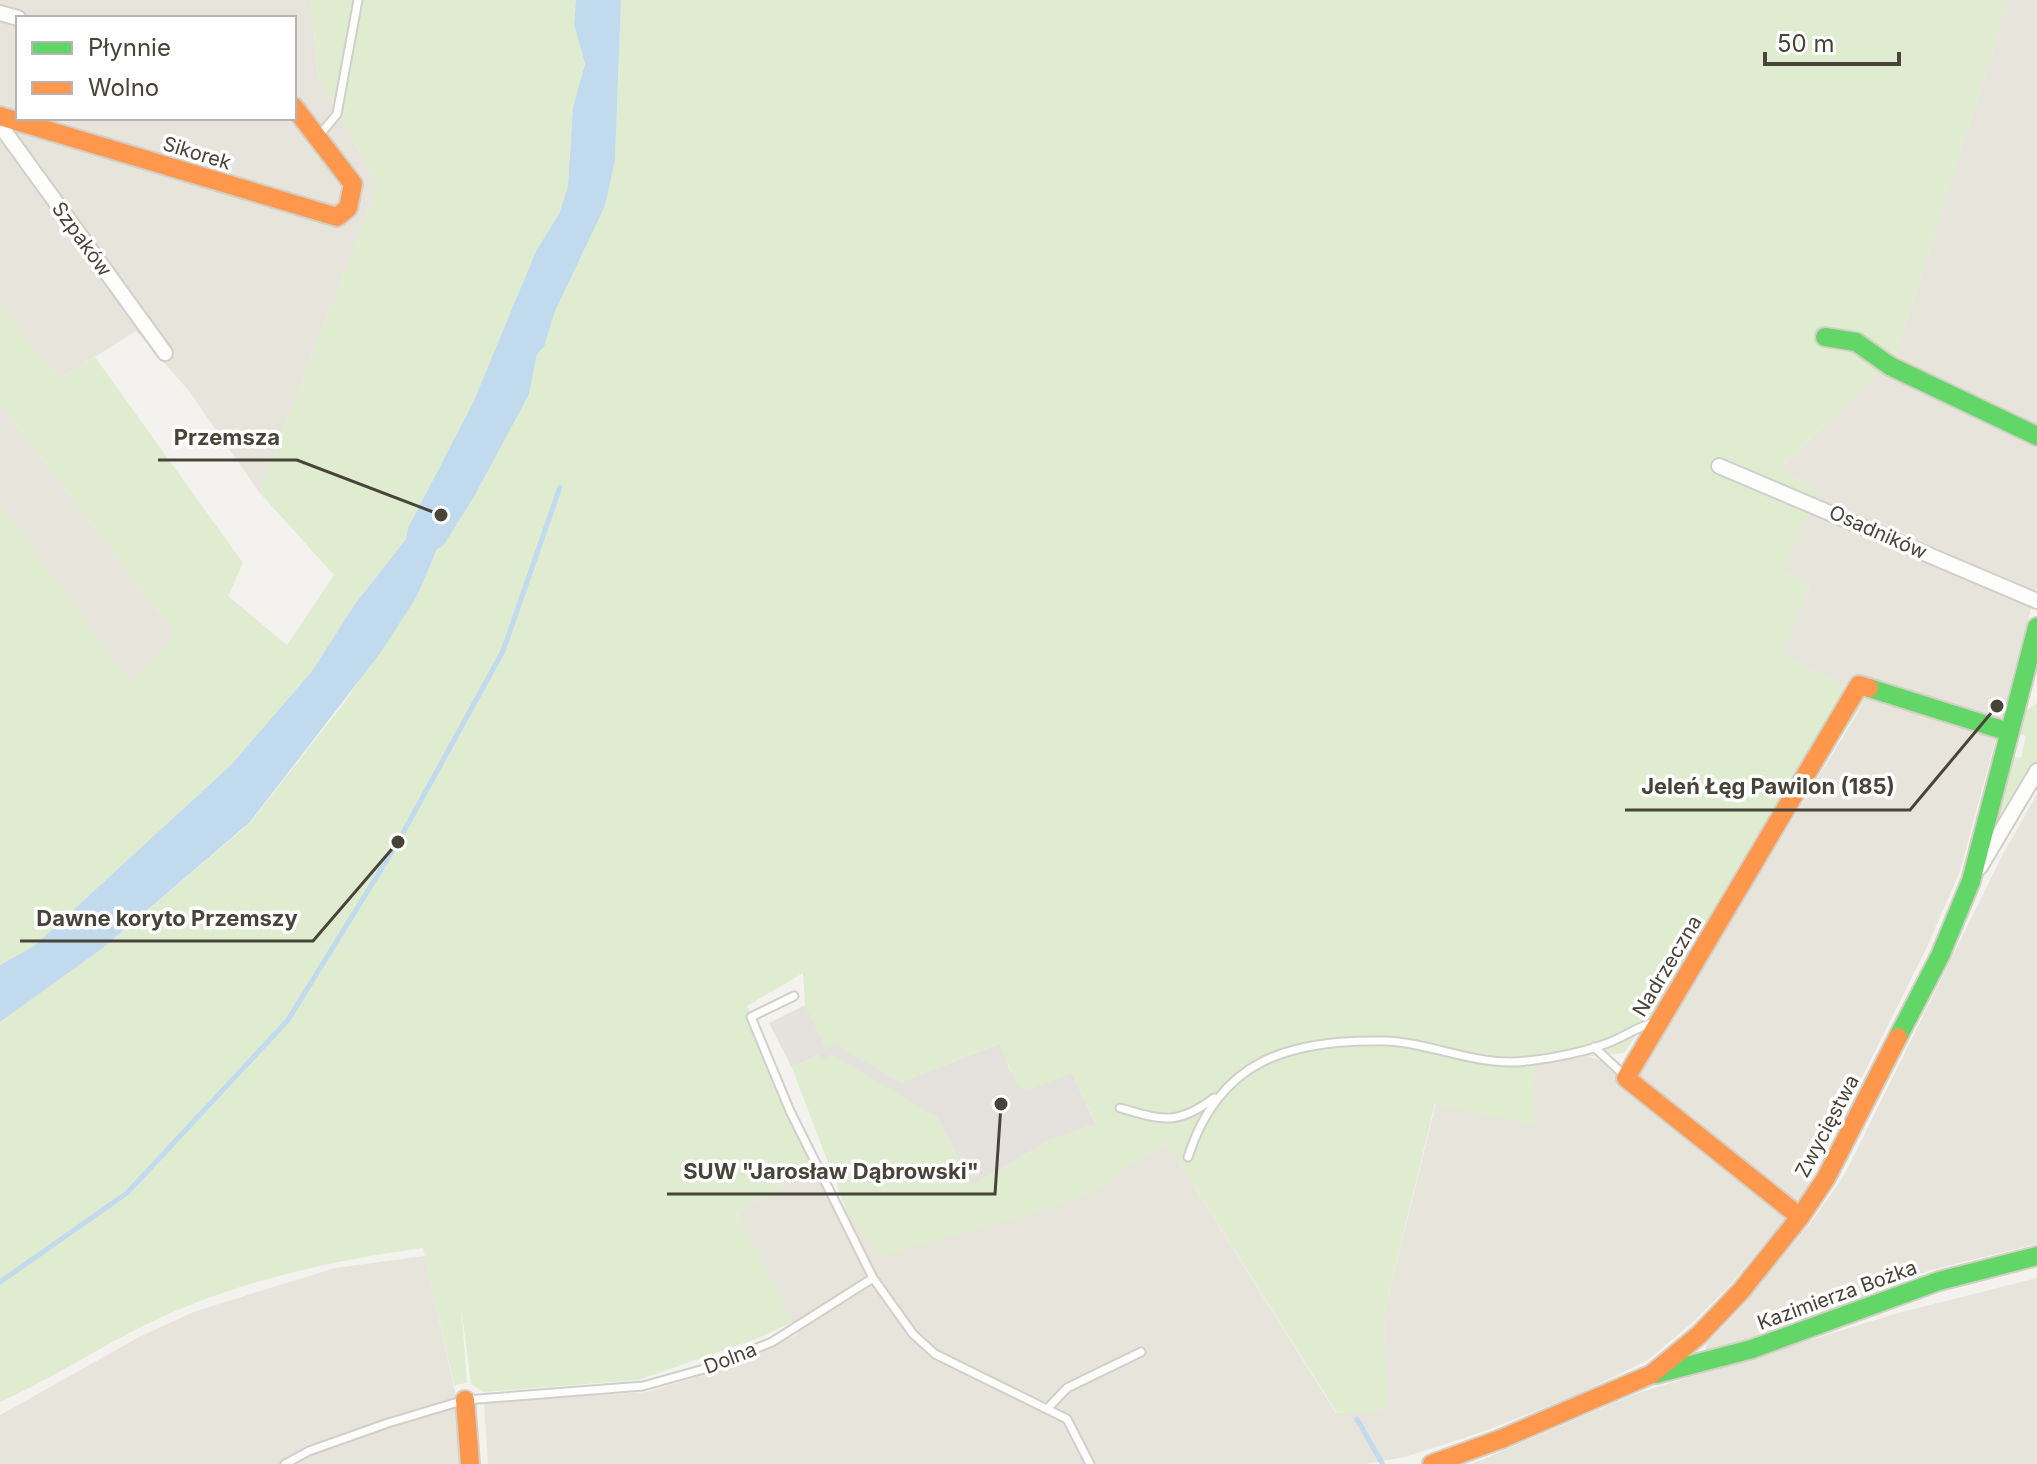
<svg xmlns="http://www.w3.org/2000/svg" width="2037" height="1464" font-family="Inter,sans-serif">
	<rect width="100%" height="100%" fill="#f3f2ee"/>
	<path fill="#e7e4dc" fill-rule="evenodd" d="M 0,0 L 311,0 L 318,76 L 378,185 L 259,492 L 189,391 L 136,331 L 58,380 L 0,303 ZM 18,18 L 294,18 L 294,118 L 18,118 Z
		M 2009,0 L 2037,0 L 2037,586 L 1960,871 L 1926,949 L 1801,1199 L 1732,1283 L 1693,1322 L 1648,1360 L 1572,1397 L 1479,1433 L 1405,1457 L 1365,1464 L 488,1464 L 484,1402 L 647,1392 L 730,1367 L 798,1334 L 737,1213 L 814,1169 L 882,1256 L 1110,1177 L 1167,1143 L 1336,1413 L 1386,1410 L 1384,1314 L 1436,1103 L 1534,1125 L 1533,1062 L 1585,1055 L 1638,1073 L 1866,699 L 1782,654 L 1809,586 L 1782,569 L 1819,493 L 1780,468 L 1895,357 Z
		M 0,404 L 175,634 L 131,684 L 0,504 Z
		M 2037,794 L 2037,1244 L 1931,1270 L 1884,1287 L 1812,1323 L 1716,1353 L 1706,1352 L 1706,1344 L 1739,1310 L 1813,1220 L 1845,1174 L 2002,856 Z
		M 425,1256 L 460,1415 L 461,1464 L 0,1464 L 0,1415 L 141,1336 L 196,1311 L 335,1268 Z
		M 2037,1278 L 2037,1464 L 1472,1464 L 1635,1394 L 1898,1313 Z"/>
	<path fill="#e5e2de" d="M 805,1005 L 815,1024 L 834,1043 L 901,1082 L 1000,1043 L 1010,1071 L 1072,1073 L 1096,1124 L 1048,1141 L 972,1186 L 937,1117 L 821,1061 L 818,1055 L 792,1068 L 769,1023 Z"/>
	<path fill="#dfecd0" d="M 311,0 L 576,0 L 574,24 L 585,64 L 573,107 L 568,186 L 559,214 L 536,251 L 473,404 L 408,528 L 406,539 L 355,604 L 312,671 L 232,764 L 34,946 L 0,965 L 0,504 L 131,683 L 175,634 L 0,404 L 0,303 L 58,380 L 95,357 L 243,563 L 228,596 L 287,645 L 334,575 L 259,492 L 378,185 L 318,76 Z
		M 621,0 L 2009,0 L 1895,357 L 1780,468 L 1819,493 L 1783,569 L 1809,585 L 1783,654 L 1866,699 L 1624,1053 L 1533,1062 L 1535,1126 L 1435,1103 L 1384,1314 L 1387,1410 L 1337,1413 L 1167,1143 L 1111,1177 L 1111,1183 L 1059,1206 L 882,1256 L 847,1212 L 792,1068 L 818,1055 L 821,1061 L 832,1054 L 937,1117 L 972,1186 L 1048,1141 L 1096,1123 L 1072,1073 L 1027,1091 L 1017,1086 L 999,1043 L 901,1082 L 835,1044 L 826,1049 L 805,1005 L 803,973 L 747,1006 L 814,1169 L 737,1213 L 793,1322 L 756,1339 L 638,1380 L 483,1392 L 471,1384 L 461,1306 L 467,1383 L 454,1385 L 423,1248 C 327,1261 229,1283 141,1327 C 93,1351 49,1380 0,1402 L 0,1022 L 103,948 L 250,823 L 344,703 L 417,596 L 437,549 L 475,495 L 528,394 L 537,354 L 544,347 L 555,311 L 605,206 L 615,160 Z
		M 2037,702 L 2037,760 L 2001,820 L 1998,820 L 2014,757 L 2021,758 L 2026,736 L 2020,734 L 2025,712 Z"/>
	<path fill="#c1daee" d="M 576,0 L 621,0 L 615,160 L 605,206 L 555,311 L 544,347 L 537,354 L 529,394 L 475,495 L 443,546 L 437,549 L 417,596 L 381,652 L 250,822 L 103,948 L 0,1022 L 0,965 L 34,946 L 232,764 L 312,671 L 355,604 L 406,539 L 408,528 L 473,403 L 536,251 L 559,214 L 568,186 L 573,107 L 585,64 L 574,24 Z"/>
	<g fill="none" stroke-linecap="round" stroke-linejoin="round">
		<path stroke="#c1daee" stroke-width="5" d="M 0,1282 L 127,1193 L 288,1020 L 398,842 L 503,651 L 560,487
			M 1357,1419 L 1382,1463"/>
		<g stroke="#d1cfcb" stroke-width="11">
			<path id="lane" d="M 318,137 L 337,114 L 358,0
				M 794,996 L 751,1017 L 790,1111 L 873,1278
				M 1594,1047 L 1625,1076
				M 1120,1108 C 1162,1120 1177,1126 1214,1098
				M 1188,1157 C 1219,1060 1289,1039 1384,1041 C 1426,1042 1467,1062 1510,1062 C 1534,1062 1582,1053 1605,1044 C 1623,1038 1636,1027 1655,1022
				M 1047,1409 L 1067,1388 L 1141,1352
				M 285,1464 L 309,1451 L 388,1423 L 465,1400 L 643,1386 L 704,1369 L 772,1342 L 873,1278 L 913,1334 L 935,1354 L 1067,1419 L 1090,1464"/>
		</g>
		<g stroke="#d1cfcb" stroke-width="18">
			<path id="street" d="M 0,13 L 18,18
				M 0,125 L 165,353
				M 1719,466 L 2037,601
				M 1980,867 L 2037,771"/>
		</g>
		<g stroke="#d2cfc5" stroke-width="22">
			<path id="fast" d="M 1825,337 L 1856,342 L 1890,366 L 2037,436
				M 1869,688 L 2009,732
				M 1898,1037 L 1940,956 L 1971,881 L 2037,627
				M 1656,1374 L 1752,1349 L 1939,1281 L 2037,1256"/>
		</g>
		<g stroke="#d2cfc5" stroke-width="22">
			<path id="slow" d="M 0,116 L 337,217 L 348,208 L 353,184 L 294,107
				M 1800,1217 L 1626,1078 L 1859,685 L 1869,688
				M 465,1400 L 470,1464
				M 1432,1464 L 1501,1439 L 1652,1374 L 1699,1335 L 1741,1291 L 1800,1217 L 1826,1178 L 1898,1037"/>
		</g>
		<use href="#lane" stroke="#fdfdfc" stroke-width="7"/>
		<use href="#street" stroke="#fdfdfc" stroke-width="14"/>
		<use href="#fast" stroke="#63d668" stroke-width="18"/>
		<use href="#slow" stroke="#ff974d" stroke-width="18"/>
	</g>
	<g text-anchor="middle" stroke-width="7" stroke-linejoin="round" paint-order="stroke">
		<g font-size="20" fill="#494439" stroke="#fff">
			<text transform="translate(197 153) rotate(17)" y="7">Sikorek</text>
			<text transform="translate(82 239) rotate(54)" y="7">Szpaków</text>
			<text transform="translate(1878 532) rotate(24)" y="7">Osadników</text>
			<text transform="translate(1667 966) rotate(-59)" y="7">Nadrzeczna</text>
			<text transform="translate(1827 1126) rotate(-62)" y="7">Zwycięstwa</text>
			<text transform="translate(1837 1295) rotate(-20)" y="7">Kazimierza Bożka</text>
			<text transform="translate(730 1358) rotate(-21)" y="7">Dolna</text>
		</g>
	</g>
	<path fill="none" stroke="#494439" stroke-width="3" d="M441 515L297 460H158M1997 706L1910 810H1625M398 842L313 941H20M1001 1104L995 1194H667"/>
	<g fill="#494439" stroke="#fff" stroke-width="3">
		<circle cx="441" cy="515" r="8"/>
		<circle cx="1997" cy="706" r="8"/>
		<circle cx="398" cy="842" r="8"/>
		<circle cx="1001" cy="1104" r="8"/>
	</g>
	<g font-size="22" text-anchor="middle" font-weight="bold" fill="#494439" stroke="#fff" stroke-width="7" stroke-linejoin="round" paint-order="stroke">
		<text x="227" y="445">Przemsza</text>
		<text x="1768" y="794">Jeleń Łęg Pawilon (185)</text>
		<text x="167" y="926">Dawne koryto Przemszy</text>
		<text x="831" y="1179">SUW "Jarosław Dąbrowski"</text>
	</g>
	<rect x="16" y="16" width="280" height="104" fill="#ffffff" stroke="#b6b4b0" stroke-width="2"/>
	<rect x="32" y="42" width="40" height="12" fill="#63d668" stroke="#b6b4b0" stroke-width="2"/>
	<text x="88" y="56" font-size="24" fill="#494439">Płynnie</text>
	<rect x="32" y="82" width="40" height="12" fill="#ff974d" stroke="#b6b4b0" stroke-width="2"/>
	<text x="88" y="96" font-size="24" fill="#494439">Wolno</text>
	<path d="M1765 52v12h134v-12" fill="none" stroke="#494439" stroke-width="4"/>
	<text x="1777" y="52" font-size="24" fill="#494439" stroke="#ffffff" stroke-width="6" paint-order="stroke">50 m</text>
</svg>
